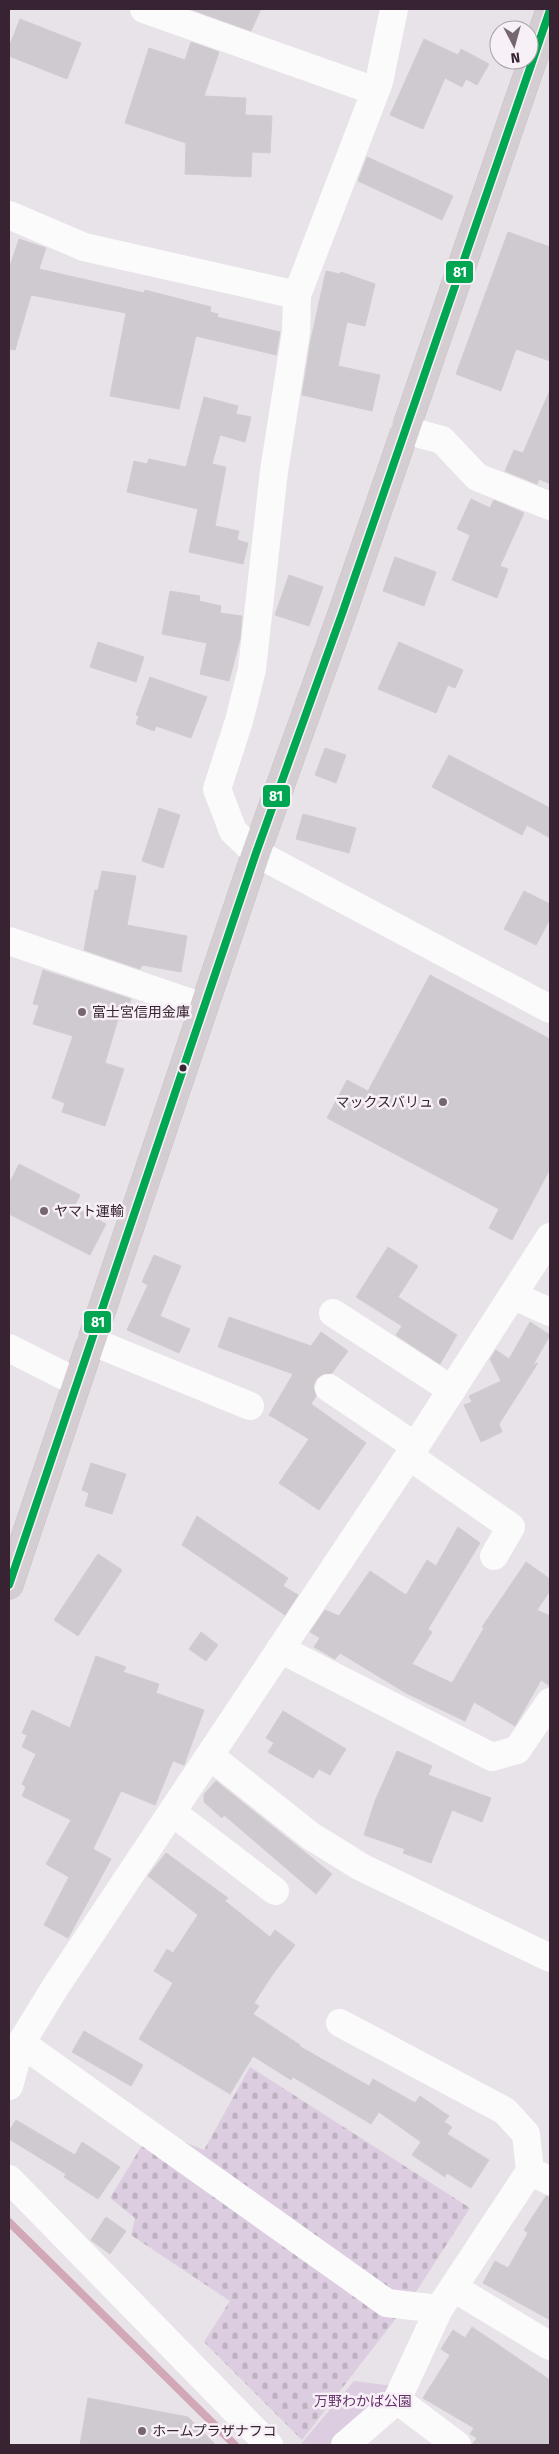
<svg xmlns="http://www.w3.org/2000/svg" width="559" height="2454" font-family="'Fira Sans','Noto Sans JP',sans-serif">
	<defs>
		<pattern id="cemetery-stones" width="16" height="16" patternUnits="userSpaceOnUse" patternTransform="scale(1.25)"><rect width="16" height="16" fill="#dccee0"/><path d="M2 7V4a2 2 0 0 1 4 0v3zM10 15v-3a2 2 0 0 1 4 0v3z" fill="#beb1c1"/></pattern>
	</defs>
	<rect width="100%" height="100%" fill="#e8e3e8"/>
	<path fill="#dccee0" d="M 354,2381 L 394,2386 L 344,2445 L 302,2445 L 301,2444 Z"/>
	<path fill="url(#cemetery-stones)" d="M 250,2067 L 470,2208 L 414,2295 L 302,2440 L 204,2342 L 230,2301 L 131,2235 L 135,2218 L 110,2198 L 152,2129 L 204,2150 Z"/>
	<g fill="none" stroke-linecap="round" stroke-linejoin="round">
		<path stroke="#d2a8b6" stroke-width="8" d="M 9,2222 L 235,2445"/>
	</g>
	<path fill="#cfcacf" stroke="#d1ccd0" d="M 190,9 L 261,9 L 251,31 Z
		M 20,19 L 81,43 L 67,79 L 9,56 L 9,47 Z
		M 424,39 L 458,55 L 461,49 L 489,64 L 477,85 L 466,79 L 462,87 L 445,78 L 423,129 L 390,115 Z
		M 191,42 L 219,52 L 204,96 L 246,98 L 245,115 L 272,116 L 270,153 L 252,152 L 251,177 L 185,174 L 186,143 L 125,123 L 149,48 L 185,60 Z
		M 367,157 L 453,196 L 442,220 L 358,181 Z
		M 508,232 L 550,247 L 550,361 L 516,349 L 501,391 L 456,374 Z
		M 19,239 L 46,248 L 39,269 L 144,293 L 145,290 L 211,307 L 210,312 L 218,314 L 217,317 L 280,332 L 276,355 L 196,336 L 179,409 L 110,396 L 126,313 L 31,295 L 15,350 L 9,349 L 9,269 Z
		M 326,271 L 340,274 L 341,272 L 375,284 L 365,326 L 347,322 L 338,366 L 380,375 L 372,411 L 302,395 L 311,339 Z
		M 550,390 L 550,484 L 539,479 L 537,484 L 505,471 L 514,450 L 523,453 Z
		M 204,397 L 238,406 L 236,414 L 251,417 L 245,442 L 220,435 L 212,464 L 226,467 L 215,526 L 239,531 L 237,540 L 248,543 L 243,564 L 189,552 L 198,509 L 127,492 L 134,461 L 147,464 L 149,459 L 186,467 Z
		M 471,499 L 490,508 L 494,500 L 524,513 L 500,566 L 508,569 L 497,598 L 452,580 L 470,535 L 457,529 Z
		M 395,557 L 436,572 L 424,606 L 383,591 Z
		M 289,575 L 323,587 L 309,626 L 275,615 Z
		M 170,591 L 200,596 L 199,601 L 221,606 L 220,613 L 242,616 L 240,639 L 229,681 L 200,674 L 207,643 L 162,634 Z
		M 98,642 L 144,657 L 136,682 L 90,667 Z
		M 399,642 L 463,670 L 455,688 L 448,685 L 436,713 L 378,689 Z
		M 150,677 L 207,697 L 191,738 L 156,726 L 154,731 L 136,724 L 139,716 L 136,715 Z
		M 325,748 L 346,755 L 336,783 L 315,775 Z
		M 449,755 L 550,808 L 550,838 L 527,825 L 522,835 L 432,787 Z
		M 159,808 L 180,815 L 163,868 L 142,861 Z
		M 303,814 L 356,828 L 349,853 L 296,839 Z
		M 102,871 L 136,876 L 127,925 L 187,936 L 181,972 L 142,965 L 140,969 L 84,950 L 95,890 L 98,890 Z
		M 524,891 L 550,904 L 550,919 L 536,945 L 504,929 Z
		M 43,970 L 131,999 L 124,1021 L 118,1019 L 105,1063 L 124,1069 L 105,1126 L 62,1112 L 65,1103 L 52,1098 L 73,1036 L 33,1024 L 39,1005 L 33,1004 Z
		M 430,975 L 550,1039 L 550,1169 L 512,1240 L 489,1228 L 499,1209 L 327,1118 L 347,1080 L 368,1091 Z
		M 19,1164 L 80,1195 L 74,1207 L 106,1224 L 90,1255 L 9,1214 L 9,1184 Z
		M 388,1247 L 418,1266 L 398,1297 L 457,1335 L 440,1364 L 396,1335 L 402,1326 L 356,1297 Z
		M 154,1255 L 181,1266 L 160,1316 L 190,1329 L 179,1353 L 127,1330 L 148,1285 L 142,1282 Z
		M 229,1317 L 311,1346 L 321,1332 L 348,1351 L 332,1373 L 323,1374 L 316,1379 L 313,1387 L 316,1396 L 311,1404 L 366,1443 L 319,1510 L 279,1483 L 309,1439 L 269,1415 L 293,1374 L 218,1347 Z
		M 530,1322 L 550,1335 L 533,1365 L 538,1363 L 499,1424 L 502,1432 L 481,1442 L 464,1405 L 472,1402 L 469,1396 L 501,1381 L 490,1359 L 496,1350 L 509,1359 Z
		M 91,1463 L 126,1474 L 112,1514 L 85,1506 L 89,1493 L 82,1490 Z
		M 197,1516 L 288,1578 L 283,1586 L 298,1595 L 285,1615 L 182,1545 Z
		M 458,1527 L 480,1543 L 428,1629 L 432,1632 L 412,1664 L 452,1683 L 484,1628 L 482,1627 L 526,1562 L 550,1579 L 550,1591 L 537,1610 L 550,1616 L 550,1686 L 541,1680 L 515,1726 L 474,1702 L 465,1721 L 406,1693 L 340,1653 L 335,1659 L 314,1647 L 320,1638 L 310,1632 L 325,1610 L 339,1616 L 370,1571 L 406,1595 L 427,1560 L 436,1566 Z
		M 98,1554 L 122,1570 L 78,1636 L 54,1620 Z
		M 201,1632 L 218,1645 L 206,1661 L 189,1649 Z
		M 96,1656 L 126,1667 L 123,1672 L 159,1684 L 156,1693 L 204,1710 L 184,1765 L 173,1761 L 155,1805 L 121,1791 L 93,1849 L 111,1859 L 68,1938 L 44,1925 L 69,1877 L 46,1864 L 71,1820 L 22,1796 L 26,1787 L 22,1784 L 36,1754 L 22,1747 L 27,1735 L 22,1733 L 32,1710 L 70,1728 Z
		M 283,1711 L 346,1749 L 330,1775 L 319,1769 L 313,1778 L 268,1752 L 274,1743 L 266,1738 Z
		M 397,1751 L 432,1766 L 428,1775 L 491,1798 L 482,1822 L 452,1810 L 431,1863 L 403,1853 L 405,1849 L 364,1835 L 375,1801 Z
		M 216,1781 L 332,1874 L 316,1894 L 224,1815 L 222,1818 L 204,1802 L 204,1794 Z
		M 166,1853 L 228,1898 L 225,1901 L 270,1937 L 275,1930 L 295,1945 L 273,1974 L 254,2003 L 259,2006 L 253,2014 L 300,2045 L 299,2046 L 369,2086 L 373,2079 L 415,2103 L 420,2096 L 449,2116 L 444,2122 L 452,2127 L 447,2134 L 489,2160 L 471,2188 L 447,2173 L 445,2177 L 412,2155 L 421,2142 L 379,2112 L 371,2124 L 293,2077 L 291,2080 L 253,2056 L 230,2094 L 139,2039 L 173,1983 L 154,1971 L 167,1949 L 173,1953 L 198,1915 L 148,1876 Z
		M 84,2031 L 143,2065 L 131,2086 L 72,2052 Z
		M 16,2120 L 75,2155 L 82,2142 L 120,2167 L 98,2199 L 64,2177 L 66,2174 L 9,2139 L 9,2131 Z
		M 546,2196 L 550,2197 L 550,2320 L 483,2283 L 495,2261 L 508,2268 L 528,2233 L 524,2230 Z
		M 106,2217 L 126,2231 L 110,2254 L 91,2240 Z
		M 472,2327 L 550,2380 L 550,2445 L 472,2445 L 477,2438 L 470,2434 L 474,2428 L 423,2398 L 450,2355 L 441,2349 L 453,2330 L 465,2338 Z
		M 88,2398 L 188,2417 L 216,2445 L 80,2445 Z"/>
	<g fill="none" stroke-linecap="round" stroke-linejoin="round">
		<g stroke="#c8c0c6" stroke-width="29">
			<path id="major" d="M 9,1585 L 256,853 L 343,611 L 550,10"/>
		</g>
		<path stroke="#fcfbfc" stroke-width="28" d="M 144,9 L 375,91
			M 9,215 L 84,247 L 297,295 L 296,332 L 274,471 L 252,669 L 239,721 L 217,789 L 233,831 L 256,853 L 550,1009
			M 297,295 L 379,82 L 394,9
			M 405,430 L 442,440 L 477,477 L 550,506
			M 9,941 L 203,1007
			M 514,1296 L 550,1312
			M 333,1313 L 452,1390
			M 91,1341 L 250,1406
			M 9,1348 L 76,1382
			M 329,1388 L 415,1446
			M 409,1456 L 511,1527 L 494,1556
			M 280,1649 L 492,1757 L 517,1750 L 550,1702
			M 210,1756 L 311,1836 L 361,1867 L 550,1958
			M 172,1812 L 275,1891
			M 340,2023 L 505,2111 L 526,2134 L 530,2171 L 550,2181
			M 21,2043 L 387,2303 L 439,2309
			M 9,2086 L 21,2043 L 56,1986 L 409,1456 L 550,1237
			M 9,2179 L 269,2445
			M 454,2288 L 550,2346
			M 397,2400 L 457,2445
			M 345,2445 L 397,2400 L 439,2309 L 530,2171"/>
		<use href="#major" stroke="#d4ced2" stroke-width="28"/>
		<g stroke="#f7f1f7" stroke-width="11">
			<path id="bus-1" d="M 9,1585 L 256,853 L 343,611 L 550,10"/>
		</g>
		<use href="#bus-1" stroke="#00a651" stroke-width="8"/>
	</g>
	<g fill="#766672" stroke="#f7f1f7" stroke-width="2">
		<circle cx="82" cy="1012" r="5"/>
		<circle cx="443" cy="1102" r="5"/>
		<circle cx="44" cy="1211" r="5"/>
		<circle cx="142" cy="2431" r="5"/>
	</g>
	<circle fill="#382333" stroke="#f7f1f7" stroke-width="2" cx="183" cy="1068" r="4.5"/>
	<g text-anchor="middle" stroke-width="5" stroke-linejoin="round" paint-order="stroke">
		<g font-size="14" fill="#382333" stroke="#f7f1f7" text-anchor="start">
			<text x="92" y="1017">富士宮信用金庫</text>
			<text x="433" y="1107" text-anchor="end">マックスバリュ</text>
			<text x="54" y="1216">ヤマト運輸</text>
			<text x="152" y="2436">ホームプラザナフコ</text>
		</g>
		<g font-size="14" fill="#66326b" stroke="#f7f1f7">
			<text x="363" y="2406">万野わかば公園</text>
		</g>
	</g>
	<g stroke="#f7f1f7" stroke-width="2">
		<rect x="445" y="260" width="29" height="24" rx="5" fill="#00a651"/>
		<rect x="262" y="784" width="29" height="24" rx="5" fill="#00a651"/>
		<rect x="83" y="1310" width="29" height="24" rx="5" fill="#00a651"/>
	</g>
	<g font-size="14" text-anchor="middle" font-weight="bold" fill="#fff">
		<text x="460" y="277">81</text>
		<text x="276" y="801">81</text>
		<text x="98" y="1327">81</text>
	</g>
	<rect width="559" height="2454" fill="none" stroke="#382333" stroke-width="20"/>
	<g transform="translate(514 45) rotate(174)"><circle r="24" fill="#f7f1f7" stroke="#ab9fa9"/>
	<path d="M0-4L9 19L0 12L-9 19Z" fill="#766672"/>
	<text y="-8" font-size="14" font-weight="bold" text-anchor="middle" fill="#382333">N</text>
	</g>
</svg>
